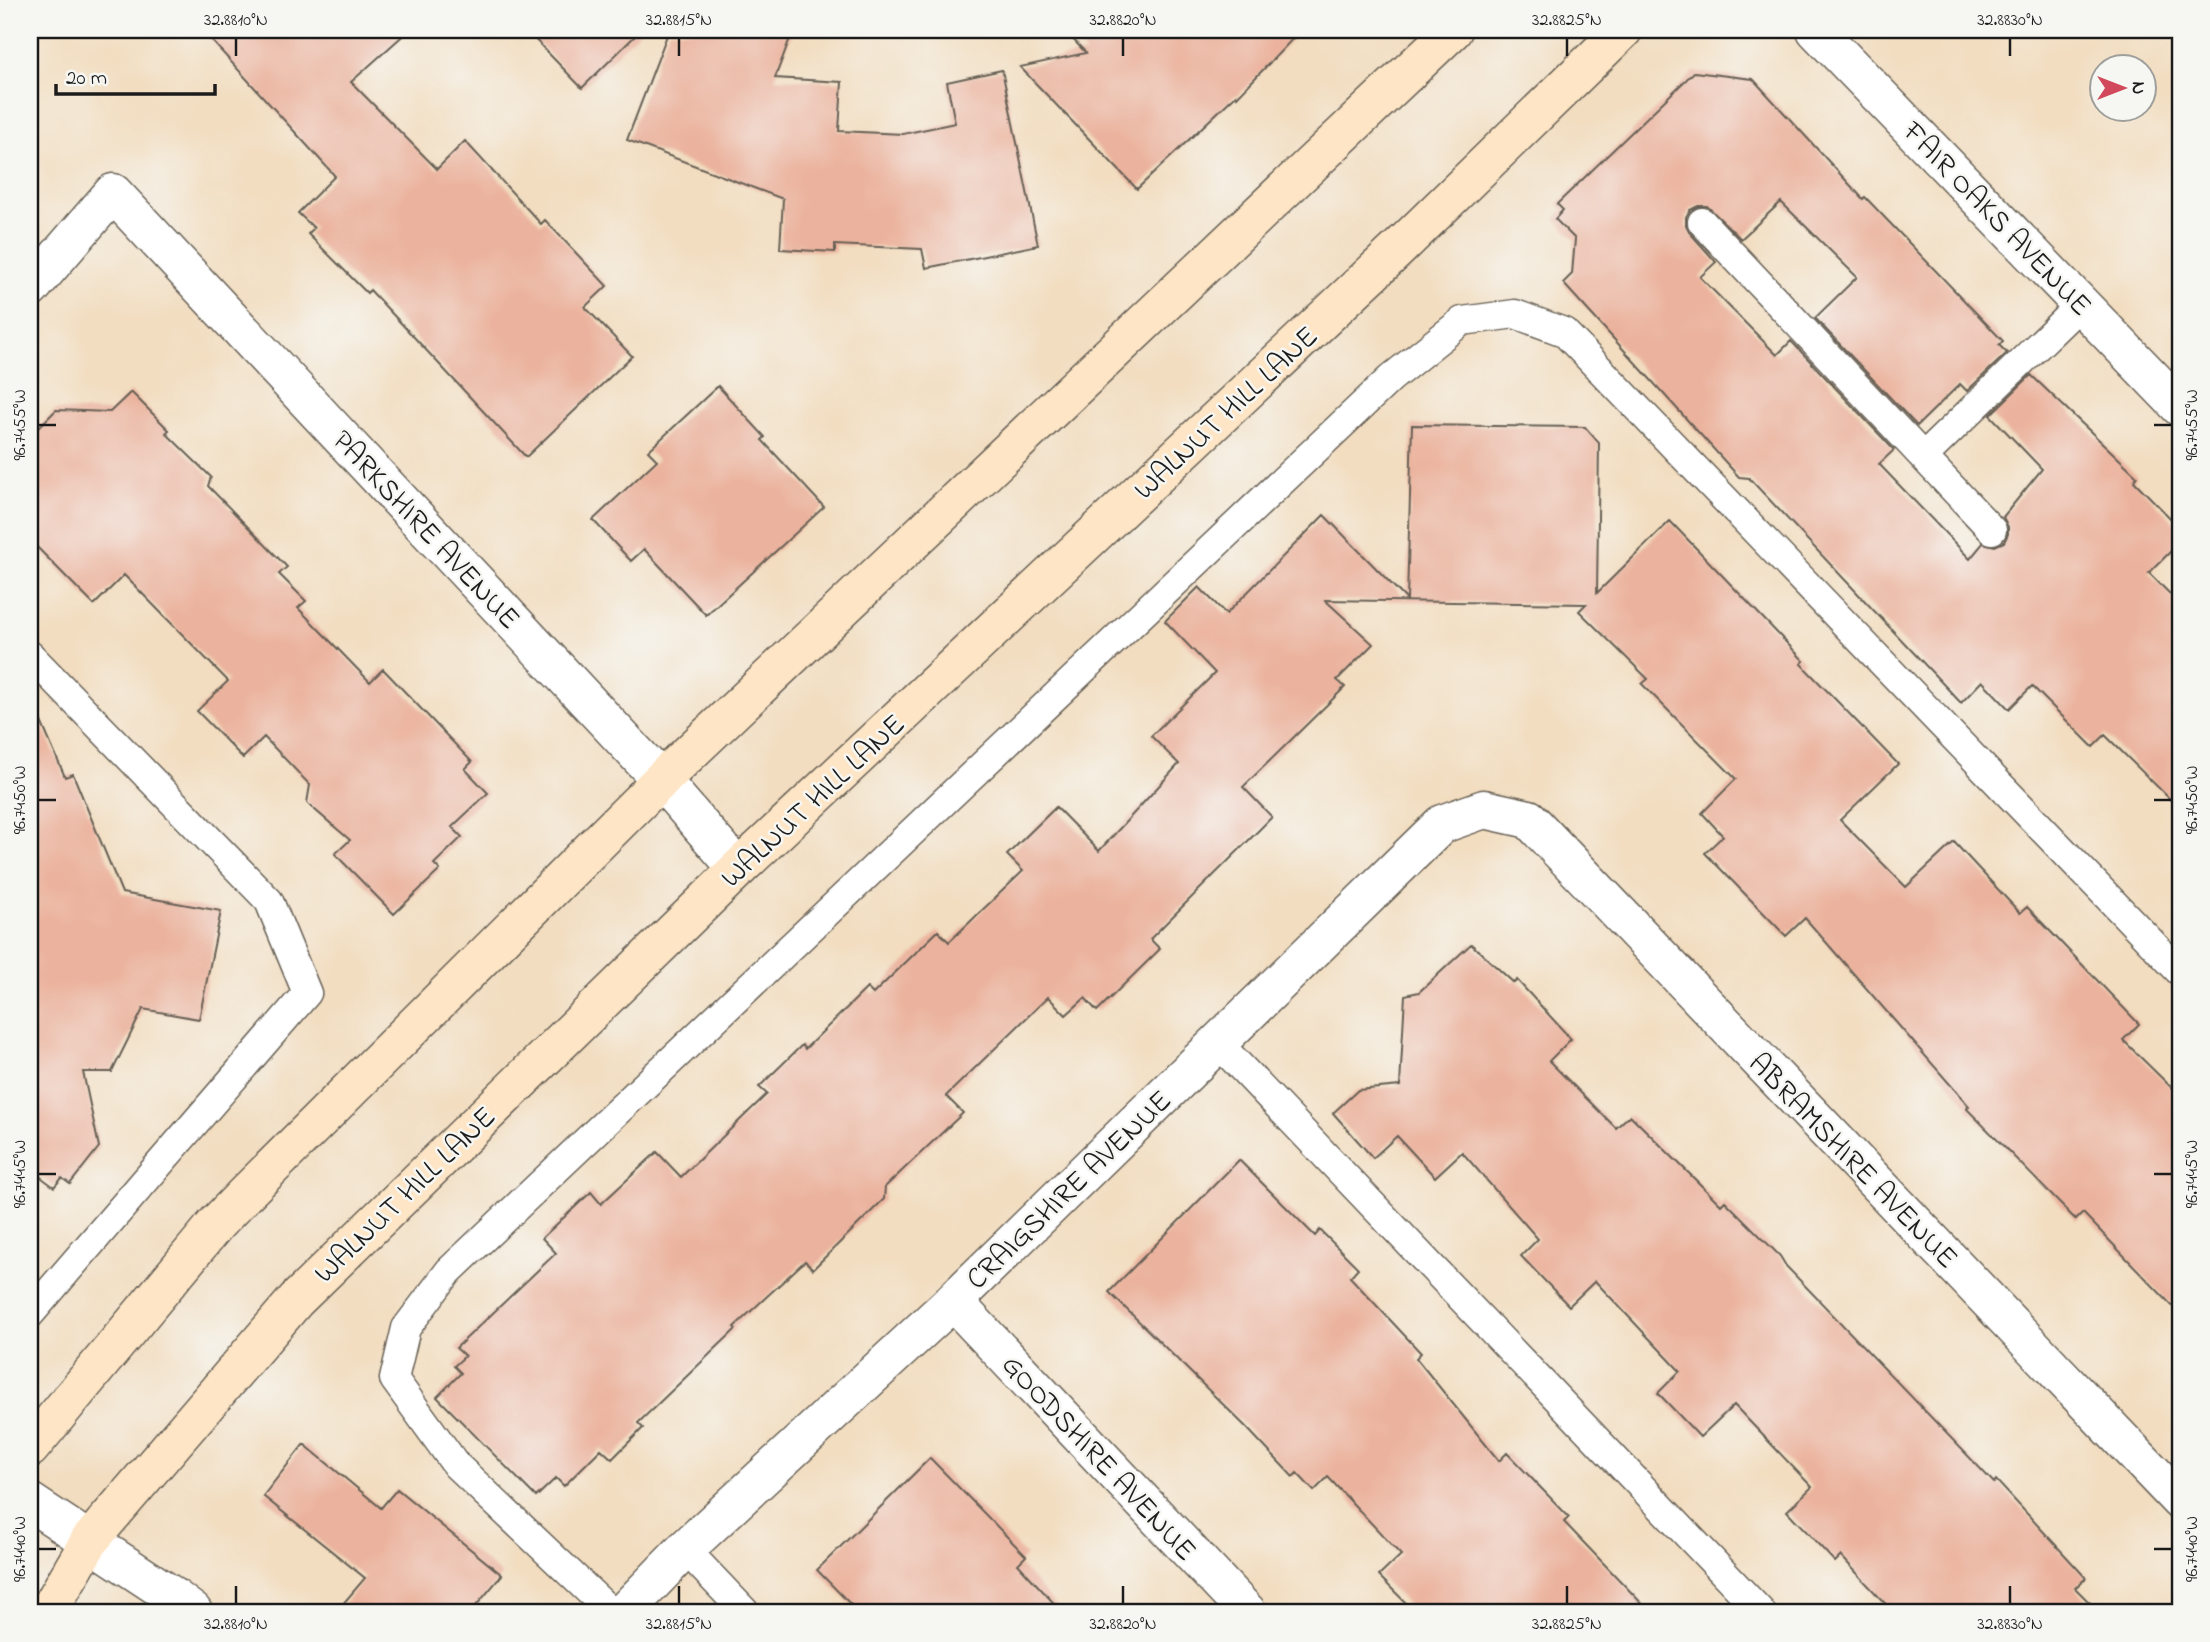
<svg xmlns="http://www.w3.org/2000/svg" width="2210" height="1642" font-family="'Indie Flower',sans-serif">
	<rect width="100%" height="100%" fill="#f6f6f2"/>
	<filter id="ink" filterUnits="userSpaceOnUse"><feTurbulence type="fractalNoise" baseFrequency=".0143" numOctaves="2"/><feDisplacementMap in="SourceGraphic" scale="14" xChannelSelector="R" yChannelSelector="G"/><feConvolveMatrix kernelMatrix="1 2 1 2 8 2 1 2 1" color-interpolation-filters="sRGB"/></filter>
	<filter id="wash" filterUnits="userSpaceOnUse"><feTurbulence type="fractalNoise" baseFrequency=".00686" numOctaves="4" result="noise"/><feDisplacementMap in="SourceGraphic" scale="28" xChannelSelector="R" yChannelSelector="G"/><feGaussianBlur stdDeviation="1.57" result="paint"/><feColorMatrix in="noise" values="0 0 0 0 0 0 0 0 0 0 0 0 0 0 0 0 0 1.4 0 .05"/><feComposite in="paint" operator="in"/></filter>
	<g filter="url(#wash)">
		<rect width="100%" height="100%" fill="#f2ddc0"/>
		<g id="blocks">
			<path fill="#ebb39e" d="M 202,30 L 409,30 L 351,82 L 437,169 L 465,141 L 541,224 L 545,220 L 607,286 L 585,307 L 632,356 L 526,457 L 370,290 L 367,293 L 308,234 L 314,228 L 298,213 L 335,176 Z
				M 526,30 L 641,30 L 582,88 Z
				M 669,30 L 793,30 L 775,78 L 842,82 L 839,131 L 903,134 L 955,123 L 947,82 L 1002,70 L 1038,245 L 926,268 L 922,249 L 835,245 L 835,252 L 780,249 L 783,199 L 627,140 Z
				M 1064,30 L 1301,30 L 1237,97 L 1236,95 L 1137,189 L 1020,67 L 1086,53 Z
				M 1694,72 L 1753,79 L 1863,199 L 1865,197 L 2003,341 L 1999,345 L 2007,353 L 1967,391 L 1960,384 L 1917,426 L 1815,318 L 1857,277 L 1781,202 L 1741,239 L 1707,206 L 1698,206 L 1690,210 L 1686,217 L 1686,225 L 1690,233 L 1716,262 L 1700,277 L 1777,355 L 1791,341 L 1894,450 L 1879,464 L 1970,559 L 1983,543 L 1995,546 L 2004,542 L 2008,534 L 2008,527 L 2003,517 L 2042,469 L 1990,415 L 2031,375 L 2137,476 L 2134,481 L 2180,528 L 2180,542 L 2149,573 L 2180,604 L 2180,809 L 2105,735 L 2093,747 L 2032,686 L 2009,709 L 1982,681 L 1961,703 L 1749,478 L 1739,477 L 1563,283 L 1572,274 L 1575,239 L 1555,219 L 1563,210 L 1557,204 Z
				M 718,386 L 765,437 L 762,440 L 824,507 L 706,615 L 644,549 L 631,561 L 593,520 L 657,460 L 648,451 Z
				M 131,392 L 169,430 L 166,433 L 211,477 L 208,486 L 287,567 L 279,574 L 306,601 L 298,608 L 370,682 L 383,669 L 472,762 L 465,769 L 488,793 L 452,827 L 462,837 L 434,864 L 440,870 L 394,914 L 335,854 L 350,840 L 307,803 L 310,785 L 264,737 L 243,758 L 197,711 L 228,681 L 124,575 L 94,605 L 30,540 L 30,436 L 56,410 L 110,412 Z
				M 1412,425 L 1585,427 L 1599,443 L 1597,593 L 1670,521 L 1804,661 L 1801,664 L 1898,764 L 1840,820 L 1906,887 L 1954,842 L 2020,913 L 2027,907 L 2139,1024 L 2123,1040 L 2180,1096 L 2180,1314 L 2083,1213 L 2076,1220 L 1966,1108 L 1969,1106 L 1805,918 L 1786,936 L 1705,853 L 1723,836 L 1702,813 L 1736,779 L 1642,684 L 1648,679 L 1579,611 L 1586,604 L 1325,600 L 1373,644 L 1337,680 L 1345,687 L 1243,787 L 1272,817 L 1150,939 L 1160,949 L 1097,1011 L 1085,998 L 1066,1015 L 1048,997 L 946,1096 L 963,1113 L 885,1187 L 884,1199 L 813,1269 L 805,1261 L 734,1327 L 736,1329 L 638,1423 L 643,1428 L 612,1459 L 601,1449 L 564,1486 L 556,1478 L 536,1497 L 437,1397 L 461,1373 L 454,1366 L 465,1356 L 456,1348 L 556,1253 L 542,1238 L 591,1192 L 601,1204 L 657,1152 L 681,1177 L 767,1094 L 759,1087 L 802,1045 L 805,1049 L 867,988 L 873,994 L 938,931 L 949,942 L 1023,871 L 1007,855 L 1056,807 L 1099,851 L 1179,764 L 1151,736 L 1215,673 L 1165,621 L 1199,587 L 1226,614 L 1324,515 L 1407,600 Z
				M 30,696 L 65,777 L 73,774 L 122,893 L 221,911 L 199,1019 L 143,1009 L 112,1072 L 83,1072 L 99,1147 L 70,1184 L 62,1178 L 54,1187 L 30,1169 Z
				M 1471,944 L 1514,983 L 1517,980 L 1571,1039 L 1549,1061 L 1616,1128 L 1630,1115 L 1721,1205 L 1725,1201 L 1780,1256 L 1786,1266 L 1994,1483 L 1996,1480 L 2086,1578 L 2075,1588 L 2099,1612 L 1893,1612 L 1841,1556 L 1835,1562 L 1787,1511 L 1812,1487 L 1734,1405 L 1700,1437 L 1658,1393 L 1680,1371 L 1595,1281 L 1569,1306 L 1521,1256 L 1538,1239 L 1462,1152 L 1435,1177 L 1397,1136 L 1373,1158 L 1333,1113 L 1358,1090 L 1400,1086 L 1405,995 L 1419,992 Z
				M 1239,1160 L 1315,1236 L 1320,1230 L 1358,1268 L 1350,1277 L 1421,1353 L 1416,1358 L 1499,1461 L 1507,1453 L 1569,1517 L 1564,1522 L 1650,1612 L 1415,1612 L 1379,1576 L 1401,1555 L 1328,1477 L 1314,1491 L 1297,1473 L 1293,1477 L 1246,1427 L 1109,1292 Z
				M 304,1444 L 381,1508 L 397,1489 L 502,1575 L 471,1612 L 336,1612 L 365,1578 L 263,1496 Z
				M 930,1458 L 1026,1556 L 1018,1564 L 1062,1612 L 858,1612 L 817,1570 Z"/>
		</g>
	</g>
	<g filter="url(#ink)">
		<use href="#blocks" fill-opacity="0" stroke="#676055" stroke-width="2"/>
		<g fill="none" stroke-linecap="round" stroke-linejoin="round">
			<g stroke="#676055" stroke-width="31">
				<path id="service" d="M 1702,222 L 1992,530
					M 1923,457 L 2081,304
					M 30,655 L 269,901 L 307,993 L 30,1314
					M 1218,1043 L 1761,1612
					M 685,1549 L 745,1612
					M 611,1612 L 456,1465 L 394,1379 L 406,1328 L 449,1271 L 1391,378 L 1462,321 L 1515,314 L 1564,332 L 2180,972"/>
			</g>
			<g stroke="#676055" stroke-width="41">
				<path id="minor" d="M 30,289 L 113,193 L 661,780 L 738,869
					M 953,1301 L 1247,1612
					M 30,1502 L 168,1593 L 193,1612
					M 624,1612 L 685,1549 L 953,1301 L 1442,824 L 1484,809 L 1529,819 L 2180,1501"/>
			</g>
			<g stroke="#676055" stroke-width="41">
				<path id="tertiary" d="M 1816,30 L 2180,407"/>
			</g>
			<g stroke="#676055" stroke-width="41">
				<path id="secondary" d="M 30,1448 L 216,1224 L 244,1195 L 661,780 L 1453,30
					M 48,1612 L 90,1540 L 296,1300 L 738,869 L 1397,250 L 1623,30"/>
			</g>
			<use href="#service" stroke="#fff" stroke-width="28"/>
			<use href="#minor" stroke="#fff" stroke-width="38"/>
			<use href="#tertiary" stroke="#fff" stroke-width="38"/>
			<use href="#secondary" stroke="#fde5c5" stroke-width="38"/>
		</g>
	</g>
	<path fill="none" stroke="#1c1c1c" stroke-width="2.5" d="M 236,38 L 236,56M 679,38 L 679,56M 1123,38 L 1123,56M 1567,38 L 1567,56M 2010,38 L 2010,56M 38,425 L 56,425M 2154,425 L 2172,425M 38,800 L 56,800M 2154,800 L 2172,800M 38,1174 L 56,1174M 2154,1174 L 2172,1174M 38,1549 L 56,1549M 2154,1549 L 2172,1549M 236,1586 L 236,1604M 679,1586 L 679,1604M 1123,1586 L 1123,1604M 1567,1586 L 1567,1604M 2010,1586 L 2010,1604"/>
	<g text-anchor="middle" stroke-width="5" stroke-linejoin="round" paint-order="stroke">
		<g font-size="30" fill="#1c1c1c" stroke="#f6f6f2">
			<text transform="translate(1998 218) rotate(46)" y="10">FAIR OAKS AVENUE</text>
			<text transform="translate(1225 412) rotate(-43)" y="10">WALNUT HILL LANE</text>
			<text transform="translate(427 529) rotate(47)" y="10">PARKSHIRE AVENUE</text>
			<text transform="translate(812 800) rotate(-43)" y="10">WALNUT HILL LANE</text>
			<text transform="translate(1854 1160) rotate(46)" y="10">ABRAMSHIRE AVENUE</text>
			<text transform="translate(1068 1189) rotate(-44)" y="10">CRAIGSHIRE AVENUE</text>
			<text transform="translate(404 1194) rotate(-44)" y="10">WALNUT HILL LANE</text>
			<text transform="translate(1100 1457) rotate(47)" y="10">GOODSHIRE AVENUE</text>
		</g>
	</g>
	<rect width="2210" height="1642" fill="none" stroke="#f6f6f2" stroke-width="77"/>
	<g transform="translate(2123 88) rotate(90)"><circle r="33" fill="#f6f6f2" stroke="#9f9f9c" stroke-width="2"/>
	<path d="M0-5L12 26L0 18L-12 26Z" fill="#d1495b"/>
	<text y="-10" font-size="19" font-weight="bold" text-anchor="middle" fill="#1c1c1c">N</text>
	</g>
	<path d="M56 84v10h159v-10" fill="none" stroke="#1c1c1c" stroke-width="3.5"/>
	<text x="66" y="84" font-size="21" fill="#1c1c1c" stroke="#f6f6f2" stroke-width="5" paint-order="stroke">20 m</text>
	<rect x="38" y="38" width="2134" height="1566" fill="none" stroke="#1c1c1c" stroke-width="2.5"/>
	<g font-size="18" text-anchor="middle" fill="#1c1c1c">
		<text x="236" y="25">32.8810°N</text>
		<text x="679" y="25">32.8815°N</text>
		<text x="1123" y="25">32.8820°N</text>
		<text x="1567" y="25">32.8825°N</text>
		<text x="2010" y="25">32.8830°N</text>
		<text transform="translate(2191 425) rotate(-90)" y="6">96.7455°W</text>
		<text transform="translate(19 425) rotate(-90)" y="6">96.7455°W</text>
		<text transform="translate(2191 800) rotate(-90)" y="6">96.7450°W</text>
		<text transform="translate(19 800) rotate(-90)" y="6">96.7450°W</text>
		<text transform="translate(2191 1174) rotate(-90)" y="6">96.7445°W</text>
		<text transform="translate(19 1174) rotate(-90)" y="6">96.7445°W</text>
		<text transform="translate(19 1549) rotate(-90)" y="6">96.7440°W</text>
		<text transform="translate(2191 1549) rotate(-90)" y="6">96.7440°W</text>
		<text x="236" y="1629">32.8810°N</text>
		<text x="679" y="1629">32.8815°N</text>
		<text x="1123" y="1629">32.8820°N</text>
		<text x="1567" y="1629">32.8825°N</text>
		<text x="2010" y="1629">32.8830°N</text>
	</g>
</svg>
